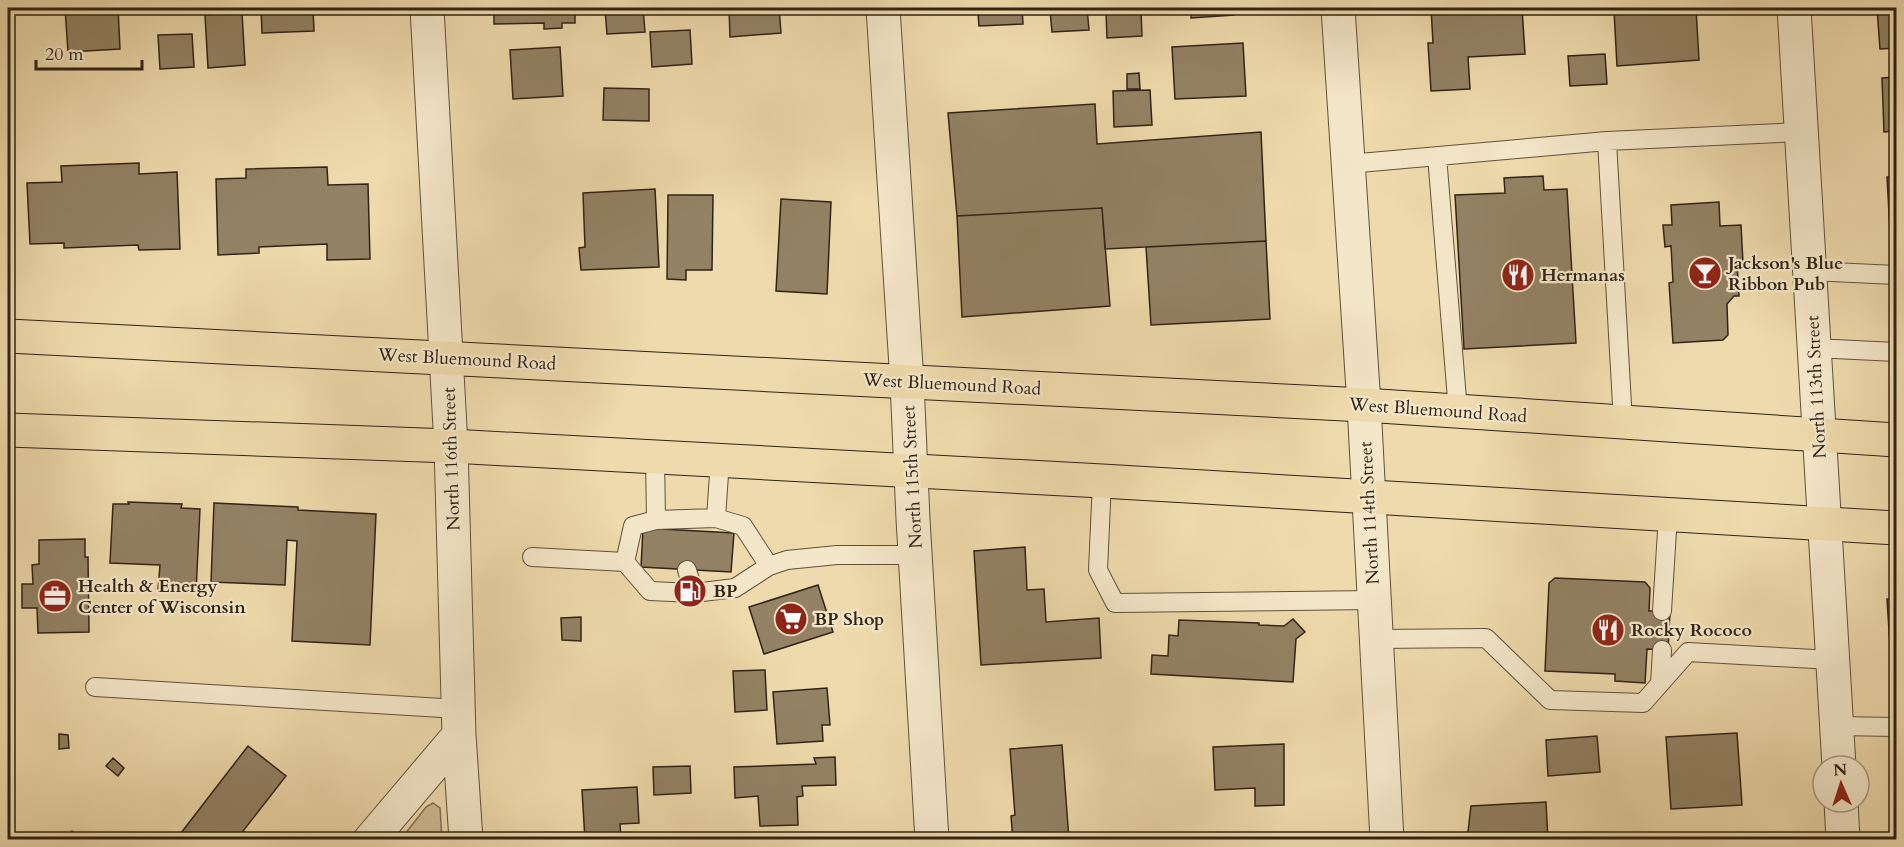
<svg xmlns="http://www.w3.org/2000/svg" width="1904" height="847" font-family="Cardo,serif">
	<rect width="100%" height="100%" fill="#eedaac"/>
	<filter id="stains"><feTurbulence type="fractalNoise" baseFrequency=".00333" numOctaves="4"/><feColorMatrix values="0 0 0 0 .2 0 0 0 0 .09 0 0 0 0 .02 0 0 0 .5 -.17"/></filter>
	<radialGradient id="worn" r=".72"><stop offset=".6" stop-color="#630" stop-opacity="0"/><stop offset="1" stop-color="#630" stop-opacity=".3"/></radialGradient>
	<path fill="#cebb92" stroke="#806f54" stroke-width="1.5" d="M 433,803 L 440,808 L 442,839 L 401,839 L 426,807 Z"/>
	<path fill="#938264" stroke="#312315" stroke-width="1.5" d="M 65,8 L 118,8 L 120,49 L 68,52 Z
		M 261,8 L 313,8 L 314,31 L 262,33 Z
		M 494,8 L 575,8 L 575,23 L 562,23 L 562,28 L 544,29 L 544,23 L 494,24 Z
		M 643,8 L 645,32 L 607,34 L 605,9 Z
		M 729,8 L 779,8 L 781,33 L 730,37 Z
		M 961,8 L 1022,8 L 1023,24 L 979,26 L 978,13 L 961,14 Z
		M 1087,8 L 1089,30 L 1052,32 L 1050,10 Z
		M 1191,8 L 1234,8 L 1234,15 L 1191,18 Z
		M 1431,8 L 1522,8 L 1525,54 L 1468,57 L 1470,89 L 1431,91 L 1428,43 L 1433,43 Z
		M 1674,8 L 1696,8 L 1699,60 L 1617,66 L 1614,11 Z
		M 1877,8 L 1896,8 L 1896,48 L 1880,49 Z
		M 1141,10 L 1142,36 L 1107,38 L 1106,12 Z
		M 242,12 L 245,65 L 208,68 L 205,15 Z
		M 690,30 L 692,64 L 652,67 L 650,32 Z
		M 192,34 L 194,67 L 160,69 L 158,35 Z
		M 1243,43 L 1246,96 L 1175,99 L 1172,47 Z
		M 560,47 L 563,96 L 513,99 L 510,50 Z
		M 1605,54 L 1607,84 L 1570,86 L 1568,56 Z
		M 1139,73 L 1140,89 L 1127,89 L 1127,74 Z
		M 1896,77 L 1896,131 L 1884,132 L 1882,78 Z
		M 604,88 L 649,89 L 649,121 L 603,120 Z
		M 1150,90 L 1152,125 L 1114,127 L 1113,91 Z
		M 1095,104 L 1097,144 L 1261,132 L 1266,241 L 1105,249 L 1102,208 L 957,216 L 948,113 Z
		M 139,163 L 139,174 L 177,172 L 180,249 L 139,250 L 138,245 L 64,248 L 64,243 L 30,244 L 27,183 L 62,182 L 61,166 Z
		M 327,167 L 328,185 L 368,184 L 370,259 L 327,260 L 327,244 L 259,247 L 259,253 L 218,255 L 216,179 L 246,178 L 246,169 Z
		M 1543,176 L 1544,190 L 1567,189 L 1576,343 L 1464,349 L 1455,195 L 1505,193 L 1504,178 Z
		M 1887,177 L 1896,177 L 1896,230 L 1890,231 Z
		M 655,189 L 659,267 L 581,270 L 579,248 L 585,247 L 583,193 Z
		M 668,195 L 713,195 L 712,270 L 686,270 L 686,280 L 667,279 Z
		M 781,199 L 831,202 L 827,294 L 776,291 Z
		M 1719,202 L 1720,226 L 1741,225 L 1743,263 L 1737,263 L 1739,296 L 1734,296 L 1727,304 L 1728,335 L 1723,340 L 1673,343 L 1669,283 L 1673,282 L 1671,246 L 1665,247 L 1663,225 L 1672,225 L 1671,205 Z
		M 1102,208 L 1110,306 L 962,317 L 957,216 Z
		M 1266,241 L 1270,319 L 1151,325 L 1146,247 Z
		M 128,502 L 182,504 L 181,508 L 200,509 L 196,592 L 158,590 L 160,565 L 110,563 L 113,504 L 129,504 Z
		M 214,503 L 298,507 L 298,510 L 376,514 L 370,645 L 292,641 L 297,541 L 287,540 L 285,585 L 211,582 Z
		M 643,528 L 734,533 L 731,572 L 641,567 Z
		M 85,539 L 85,557 L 88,557 L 89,632 L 38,633 L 37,608 L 22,608 L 22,584 L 33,584 L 32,565 L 39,564 L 39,540 Z
		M 1025,547 L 1027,590 L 1044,589 L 1046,622 L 1099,618 L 1101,658 L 981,665 L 974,551 Z
		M 1555,578 L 1645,582 L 1650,588 L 1649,611 L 1670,611 L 1668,650 L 1647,649 L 1645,683 L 1615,681 L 1615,674 L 1545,671 L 1549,583 Z
		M 818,585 L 833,632 L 764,654 L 749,607 Z
		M 1887,599 L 1896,600 L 1896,708 L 1894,708 Z
		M 581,617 L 581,641 L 562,640 L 561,618 Z
		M 1293,619 L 1305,632 L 1296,639 L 1293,682 L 1151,674 L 1152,655 L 1168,656 L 1169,635 L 1178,636 L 1179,620 L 1259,623 L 1259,625 L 1284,626 Z
		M 765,670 L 767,710 L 735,712 L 733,671 Z
		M 827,688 L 830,725 L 822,725 L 823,741 L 777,744 L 773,692 Z
		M 1737,733 L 1742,805 L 1671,809 L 1666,737 Z
		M 59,734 L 68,735 L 69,748 L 59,749 Z
		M 1597,736 L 1600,772 L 1548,776 L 1546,740 Z
		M 1284,744 L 1284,805 L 1255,806 L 1255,788 L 1215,790 L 1213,747 Z
		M 1062,745 L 1069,840 L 1013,840 L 1011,816 L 1015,815 L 1010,749 Z
		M 248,746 L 286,776 L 243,831 L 252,838 L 250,840 L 189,840 L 181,833 Z
		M 835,757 L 836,785 L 802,786 L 803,796 L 797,797 L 798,825 L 760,826 L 758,796 L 735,798 L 734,767 L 816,764 L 814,758 Z
		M 113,758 L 124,768 L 118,776 L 106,766 Z
		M 690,766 L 691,793 L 654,795 L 653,767 Z
		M 637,787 L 639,823 L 620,824 L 621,840 L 585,840 L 582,790 Z
		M 1546,802 L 1548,840 L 1470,840 L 1468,832 L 1471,806 Z
		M 72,831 L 81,840 L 64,840 Z"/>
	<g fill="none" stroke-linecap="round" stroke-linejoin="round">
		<g stroke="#60513b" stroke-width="20">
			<path id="lane" d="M 1437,156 L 1458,411
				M 1348,164 L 1607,141
				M 1810,271 L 1896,275
				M 1814,348 L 1896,352
				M 1623,422 L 1607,141 L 1802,132
				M 655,457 L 656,520
				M 1102,481 L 1098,570 L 1115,603 L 1374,600
				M 716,518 L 720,460
				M 532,557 L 625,562 L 633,526 L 656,520 L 716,518 L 743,526 L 769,566
				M 625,562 L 650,591 L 694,593
				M 687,570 L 694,593 L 735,588 L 769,566 L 787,560 L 837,555 L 916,555
				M 1662,611 L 1668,515
				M 1376,639 L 1486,638 L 1550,700 L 1643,703 L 1688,652 L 1832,660
				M 1660,684 L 1662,650
				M 95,687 L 459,709
				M 1837,726 L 1896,727"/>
		</g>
		<g stroke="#60513b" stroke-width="35">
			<path id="street" d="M 427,8 L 451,446 L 459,735 L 466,840
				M 883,8 L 907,382 L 913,519 L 932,840
				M 1338,8 L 1364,405 L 1387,840
				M 1794,8 L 1839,766
				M 1841,802 L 1843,840
				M 370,840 L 459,735"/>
		</g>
		<g stroke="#312315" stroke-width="35">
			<path id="primary" d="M 8,336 L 1364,405 L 1896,440
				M 8,430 L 451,446 L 1102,481 L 1896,528"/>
		</g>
		<use href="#lane" stroke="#f4e7c9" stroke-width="18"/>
		<use href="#street" stroke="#f4e7c9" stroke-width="33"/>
		<use href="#primary" stroke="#eedaac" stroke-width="33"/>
	</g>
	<defs>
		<g id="bar-disc" transform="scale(1.725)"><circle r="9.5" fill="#8f2418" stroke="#f4e7c9"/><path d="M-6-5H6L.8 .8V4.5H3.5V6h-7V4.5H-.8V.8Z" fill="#fff"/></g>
		<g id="restaurant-disc" transform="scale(1.725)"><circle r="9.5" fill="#8f2418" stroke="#f4e7c9"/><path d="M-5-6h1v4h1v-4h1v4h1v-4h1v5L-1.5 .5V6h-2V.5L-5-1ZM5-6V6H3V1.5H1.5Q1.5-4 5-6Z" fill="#fff"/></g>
		<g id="fuel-disc" transform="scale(1.725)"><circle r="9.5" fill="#8f2418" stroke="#f4e7c9"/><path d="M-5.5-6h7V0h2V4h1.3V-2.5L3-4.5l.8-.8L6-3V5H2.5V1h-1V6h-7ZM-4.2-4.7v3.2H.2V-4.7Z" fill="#fff"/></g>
		<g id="office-disc" transform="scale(1.725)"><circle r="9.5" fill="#8f2418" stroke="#f4e7c9"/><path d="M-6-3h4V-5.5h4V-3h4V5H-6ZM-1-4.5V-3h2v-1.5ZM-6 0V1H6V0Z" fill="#fff"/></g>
		<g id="supermarket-disc" transform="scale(1.725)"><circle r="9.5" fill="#8f2418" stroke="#f4e7c9"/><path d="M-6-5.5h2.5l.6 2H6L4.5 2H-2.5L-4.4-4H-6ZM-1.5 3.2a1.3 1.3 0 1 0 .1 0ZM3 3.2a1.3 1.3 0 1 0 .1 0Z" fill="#fff"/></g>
	</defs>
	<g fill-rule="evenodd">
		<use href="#bar-disc" x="1705" y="273"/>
		<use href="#restaurant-disc" x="1518" y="275"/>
		<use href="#fuel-disc" x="690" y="591"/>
		<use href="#office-disc" x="55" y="596"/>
		<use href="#supermarket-disc" x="791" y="619"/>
		<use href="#restaurant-disc" x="1608" y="630"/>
	</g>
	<g text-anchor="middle" stroke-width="4.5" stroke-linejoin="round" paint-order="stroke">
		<g font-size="18" font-weight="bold" fill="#312315" stroke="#f4e7c9" text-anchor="start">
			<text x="1728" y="269">Jackson's Blue<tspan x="1728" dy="21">Ribbon Pub</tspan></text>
			<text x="1541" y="281">Hermanas</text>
			<text x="78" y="592">Health &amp; Energy<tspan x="78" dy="21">Center of Wisconsin</tspan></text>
			<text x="713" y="597">BP</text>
			<text x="814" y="625">BP Shop</text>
			<text x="1631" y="636">Rocky Rococo</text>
		</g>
		<g font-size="18" fill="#312315" stroke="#f4e7c9">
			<text transform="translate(467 359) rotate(3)" y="6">West Bluemound Road</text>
			<text transform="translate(952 384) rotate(3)" y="6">West Bluemound Road</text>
			<text transform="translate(1816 387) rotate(-93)" y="6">North 113th Street</text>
			<text transform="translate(1438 410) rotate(4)" y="6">West Bluemound Road</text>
			<text transform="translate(451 459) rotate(-92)" y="6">North 116th Street</text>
			<text transform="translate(912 477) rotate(-93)" y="6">North 115th Street</text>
			<text transform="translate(1369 513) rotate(-93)" y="6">North 114th Street</text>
		</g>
	</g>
	<rect width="1904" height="847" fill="none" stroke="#eedaac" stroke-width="30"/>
	<rect x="9" y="9" width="1886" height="829" fill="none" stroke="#312315" stroke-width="3"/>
	<rect x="15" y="15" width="1874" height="817" fill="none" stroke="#312315" stroke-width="1.5"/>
	<g transform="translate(1841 784) rotate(357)"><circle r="28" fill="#f4e7c9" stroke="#a69981" stroke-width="1.5"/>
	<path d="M0-4.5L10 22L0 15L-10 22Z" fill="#8f2418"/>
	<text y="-9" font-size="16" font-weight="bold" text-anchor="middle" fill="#312315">N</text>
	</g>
	<path d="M36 60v9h106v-9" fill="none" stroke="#312315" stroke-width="3"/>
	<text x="45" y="60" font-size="18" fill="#312315" stroke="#f4e7c9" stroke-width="4.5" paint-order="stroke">20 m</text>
	<rect width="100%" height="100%" filter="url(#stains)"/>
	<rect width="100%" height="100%" fill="url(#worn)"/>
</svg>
